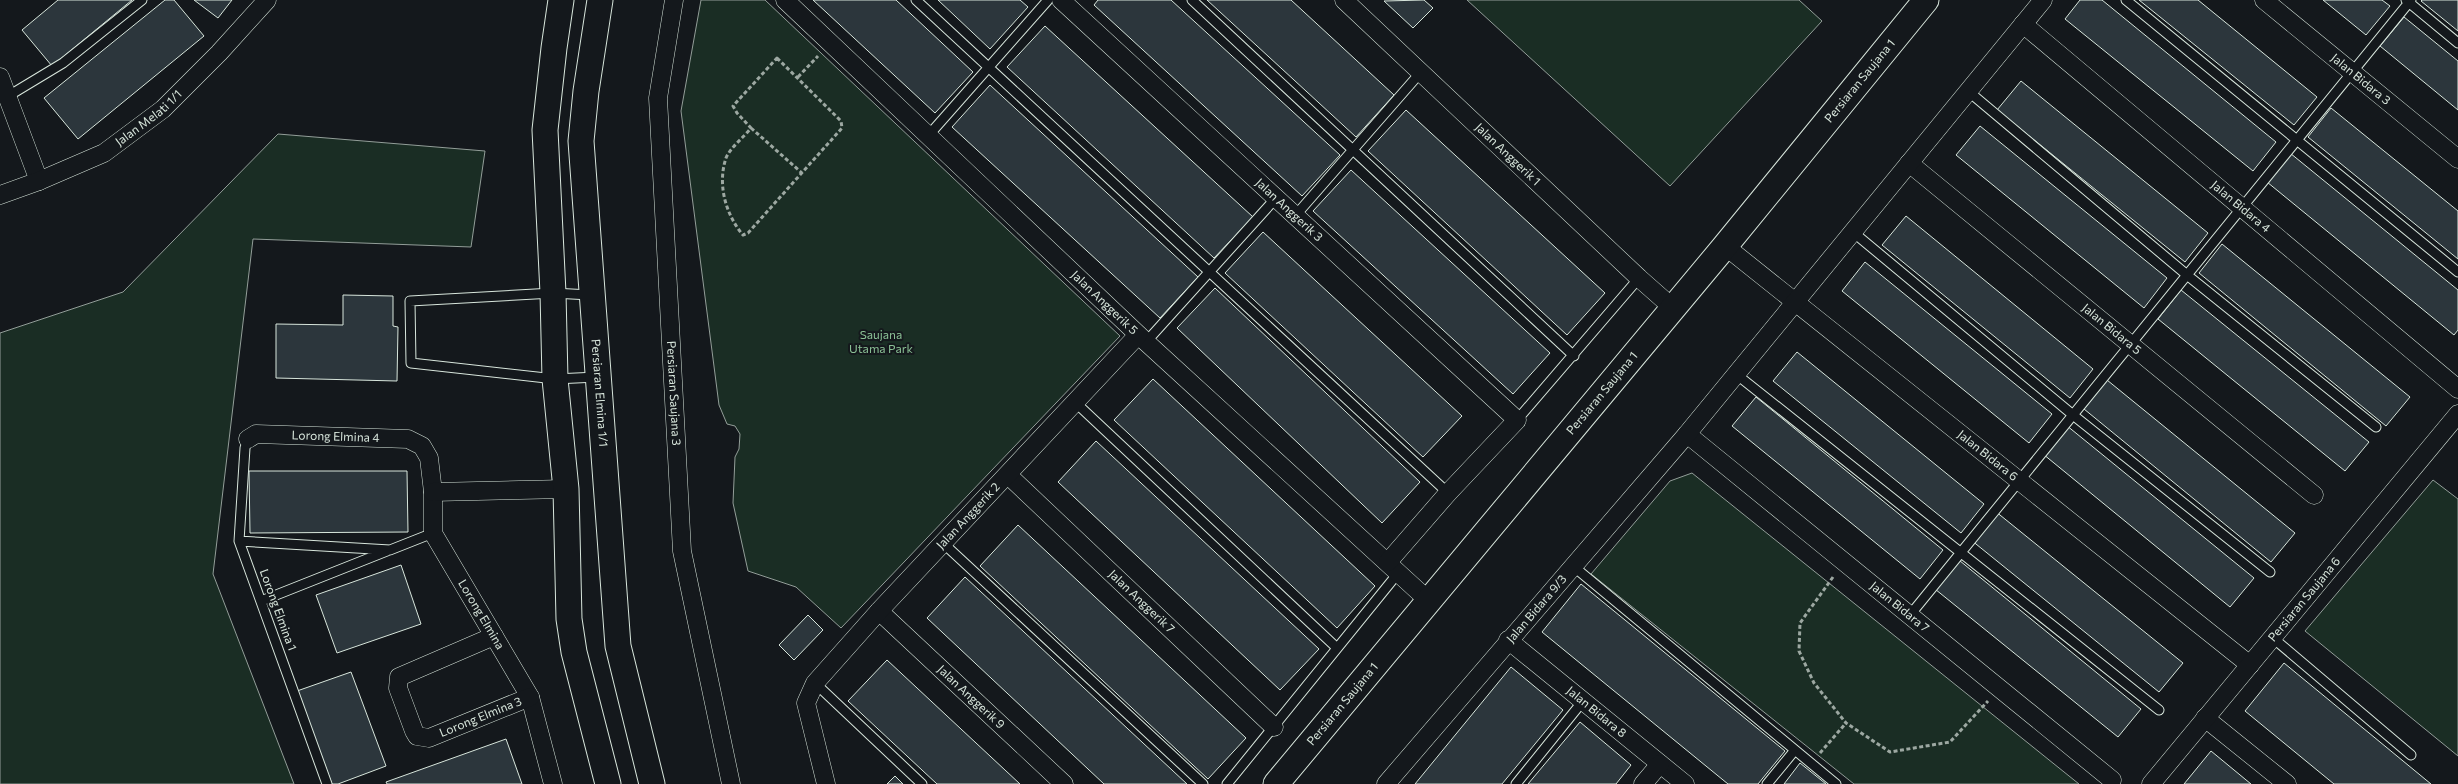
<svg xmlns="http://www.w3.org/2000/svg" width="2458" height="784" font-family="Commissioner,sans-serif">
	<rect width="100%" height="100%" fill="#14181c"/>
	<path fill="#1a2d24" stroke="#939e99" d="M 701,0 L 765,0 L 1120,336 L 841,628 L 796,587 L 748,571 L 733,503 L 735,457 L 739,449 L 740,434 L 735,426 L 727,424 L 719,405 L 681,111 Z
		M 1467,0 L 1799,0 L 1822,21 L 1670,186 Z
		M 278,134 L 485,151 L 471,247 L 253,239 L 213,574 L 294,784 L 0,784 L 0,333 L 123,292 Z
		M 1692,473 L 2079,784 L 1854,784 L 1591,574 L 1670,481 Z
		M 2433,480 L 2458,499 L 2458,756 L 2305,631 Z"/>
	<path fill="#2c363c" stroke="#d8e6dc" d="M 58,0 L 132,0 L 52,66 L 22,30 Z
		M 165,0 L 174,0 L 204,36 L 78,139 L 44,98 Z
		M 194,0 L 232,0 L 218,18 Z
		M 813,0 L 896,0 L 973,72 L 935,113 Z
		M 938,0 L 1020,0 L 1028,7 L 990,49 Z
		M 1098,0 L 1171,0 L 1340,155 L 1302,196 L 1094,5 Z
		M 1207,0 L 1291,0 L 1394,95 L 1356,137 Z
		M 1424,0 L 1433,8 L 1413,28 L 1384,1 Z
		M 2080,0 L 2102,0 L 2276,142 L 2253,171 L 2065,19 Z
		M 2139,0 L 2198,0 L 2317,97 L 2294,125 Z
		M 2323,0 L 2382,0 L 2390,6 L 2366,35 Z
		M 2422,0 L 2458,0 L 2458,31 L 2421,1 Z
		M 2404,17 L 2458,61 L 2458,110 L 2380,46 Z
		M 1045,26 L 1253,217 L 1214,258 L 1007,67 Z
		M 2021,81 L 2208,233 L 2185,262 L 1997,110 Z
		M 990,85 L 1198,277 L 1160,318 L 952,127 Z
		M 2331,108 L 2458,211 L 2458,259 L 2308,137 Z
		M 1406,110 L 1605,293 L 1567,335 L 1368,151 Z
		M 1980,126 L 2167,278 L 2144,308 L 1956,155 Z
		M 2290,153 L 2458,290 L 2458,330 L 2454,335 L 2267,182 Z
		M 1351,170 L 1550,353 L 1513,394 L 1313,211 Z
		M 1906,216 L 2093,369 L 2070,398 L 1882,245 Z
		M 1263,232 L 1462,416 L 1423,457 L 1225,273 Z
		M 2222,244 L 2410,397 L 2386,426 L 2199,273 Z
		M 1865,262 L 2052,414 L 2029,443 L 1842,291 Z
		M 1215,288 L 1420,482 L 1382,523 L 1177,328 Z
		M 2181,290 L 2369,442 L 2345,471 L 2158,319 Z
		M 343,295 L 393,296 L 393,326 L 398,327 L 397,381 L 276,378 L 276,324 L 343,325 Z
		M 1797,352 L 1984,504 L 1961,533 L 1773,381 Z
		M 1153,379 L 1375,586 L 1337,628 L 1114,420 Z
		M 2107,380 L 2295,533 L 2271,562 L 2084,409 Z
		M 1756,397 L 1943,550 L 1920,579 L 1732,426 Z
		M 2066,425 L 2254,578 L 2230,607 L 2043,454 Z
		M 1096,441 L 1319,649 L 1280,690 L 1058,482 Z
		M 249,471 L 407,471 L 408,532 L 250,533 Z
		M 1995,511 L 2183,663 L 2159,692 L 1971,540 Z
		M 1018,525 L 1246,738 L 1208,779 L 980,566 Z
		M 1954,556 L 2141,709 L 2118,737 L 1930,585 Z
		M 401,565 L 421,624 L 337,653 L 316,595 Z
		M 965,577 L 1187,784 L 1104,784 L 927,618 Z
		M 1581,584 L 1785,751 L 1758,784 L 1728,784 L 1542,632 Z
		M 808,615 L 823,630 L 794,660 L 779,645 Z
		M 887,660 L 1020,784 L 937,784 L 848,701 Z
		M 2284,663 L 2431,784 L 2334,784 L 2245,711 Z
		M 1511,667 L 1563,710 L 1502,784 L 1415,784 Z
		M 351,672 L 386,766 L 338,784 L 332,784 L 297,691 Z
		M 1580,722 L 1631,765 L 1616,784 L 1528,784 Z
		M 506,739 L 522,784 L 387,784 L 386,782 Z
		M 2211,751 L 2251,784 L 2184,784 Z
		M 1800,763 L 1826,784 L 1784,784 Z
		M 895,776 L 903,784 L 887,784 Z"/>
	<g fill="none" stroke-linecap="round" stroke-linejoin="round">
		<g stroke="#d8e6dc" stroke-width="11">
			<path id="lane" d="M 916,0 L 1448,493
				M 1192,0 L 1574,356
				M 2126,0 L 2458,272
				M 2406,0 L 2458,43
				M 1968,91 L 2187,275 L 2376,427
				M 5,98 L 63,63 L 142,0
				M 928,136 L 1048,0
				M 1295,216 L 1421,72
				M 1853,232 L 2073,415 L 2270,572
				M 590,295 L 553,293 L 410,301 L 411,363 L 555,379 L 597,377
				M 1146,342 L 1276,198
				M 1736,374 L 2159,710
				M 1076,403 L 1337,648
				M 1517,420 L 1639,278
				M 248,439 L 245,448 L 239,541 L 327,784
				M 239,541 L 390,550 L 433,533
				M 943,543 L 1203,784
				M 1573,566 L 1836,784
				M 261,601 L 387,551
				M 1910,615 L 2411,0
				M 2273,638 L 2411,755
				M 815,683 L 922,784
				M 1227,784 L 1399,572
				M 1516,784 L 1583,701
				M 1767,784 L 1795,750"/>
		</g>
		<g stroke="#d8e6dc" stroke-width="19">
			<g id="street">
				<path id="s1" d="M 674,0 L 658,98 L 682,551 L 731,784"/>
				<path id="s2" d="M 785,0 L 1146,342 L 1429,601"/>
				<path id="s3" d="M 1061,0 L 1517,420 L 1448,493 L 1388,562"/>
				<path id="s4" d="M 1344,0 L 1639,278 L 1673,308"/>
				<path id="s5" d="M 2264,0 L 2458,159"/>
				<path id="s6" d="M 2023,24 L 2458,389"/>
				<path d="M 0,77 L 39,181"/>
				<path id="s7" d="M 1909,163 L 2314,495"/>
				<path id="s8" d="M 0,195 L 39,181 L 104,153 L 163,109 L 219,53 L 267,0"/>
				<path id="s9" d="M 1725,246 L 2250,665"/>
				<path id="s10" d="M 1687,434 L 2112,780"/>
				<path id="s11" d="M 248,439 L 256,434 L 408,439 L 422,446 L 429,458 L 433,492 L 433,533 L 530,697 L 553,784"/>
				<path id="s12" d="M 1008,475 L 1274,727"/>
				<path d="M 433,492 L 566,489"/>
				<path id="s13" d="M 879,611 L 1064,784"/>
				<path id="s14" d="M 494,636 L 399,677 L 398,688 L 414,731 L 417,736 L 429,738 L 530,697"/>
				<path id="s15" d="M 1508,640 L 1685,784"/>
				<path d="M 2205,718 L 2287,784"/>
				<path id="s16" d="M 826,784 L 806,703 L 815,683 L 879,611 L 1138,335"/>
				<path id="s17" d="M 1386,784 L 1687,434 L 2043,0"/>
				<path d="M 1643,784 L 1660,764"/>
				<path id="s18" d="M 2151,784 L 2458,414"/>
			</g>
		</g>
		<g stroke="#d8e6dc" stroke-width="27">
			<g id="secondary">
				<path d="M 561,0 L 554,48 L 545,130 L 553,293 L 555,379 L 566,489 L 569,619 L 574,652 L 608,784"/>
				<path id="s19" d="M 600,0 L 586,91 L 581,141 L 618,646 L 652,784"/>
				<path id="s20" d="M 1276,784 L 1725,246 L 1926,0"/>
			</g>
		</g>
		<path stroke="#9da8a2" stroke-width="3" stroke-dasharray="4 2.5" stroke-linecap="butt" d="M 777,58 L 841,121 L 842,128 L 748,233 L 743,235 C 726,215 717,185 726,158 C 730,148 744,137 751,128 L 737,113 L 733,106 Z
			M 798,77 L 818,56
			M 751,128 L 802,173
			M 1833,577 L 1800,623 L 1799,651 L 1814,683 L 1846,723 L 1890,752 L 1950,742 L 1988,701
			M 1820,753 L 1846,723"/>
		<use href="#lane" stroke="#14181c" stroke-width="9"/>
		<use href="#street" stroke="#14181c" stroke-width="18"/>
		<use href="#secondary" stroke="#14181c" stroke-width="25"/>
	</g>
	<g text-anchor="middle" stroke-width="4" stroke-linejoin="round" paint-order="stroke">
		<g font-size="12" fill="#d8e6dc" stroke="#14181c">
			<text dy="4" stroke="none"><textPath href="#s5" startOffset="125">Jalan Bidara 3</textPath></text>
			<text dy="4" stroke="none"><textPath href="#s20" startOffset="914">Persiaran Saujana 1</textPath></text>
			<text dy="4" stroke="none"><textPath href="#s8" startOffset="169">Jalan Melati 1/1</textPath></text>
			<text dy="4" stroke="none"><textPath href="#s4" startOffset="225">Jalan Anggerik 1</textPath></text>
			<text dy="4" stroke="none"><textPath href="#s6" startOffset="284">Jalan Bidara 4</textPath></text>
			<text dy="4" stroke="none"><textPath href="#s3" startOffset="310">Jalan Anggerik 3</textPath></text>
			<text dy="4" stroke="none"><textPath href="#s2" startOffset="440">Jalan Anggerik 5</textPath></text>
			<text dy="4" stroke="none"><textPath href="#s7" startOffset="262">Jalan Bidara 5</textPath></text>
			<text dy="4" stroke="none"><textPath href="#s19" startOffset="395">Persiaran Elmina 1/1</textPath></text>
			<text dy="4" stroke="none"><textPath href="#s20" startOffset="509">Persiaran Saujana 1</textPath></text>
			<text dy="4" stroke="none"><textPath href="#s1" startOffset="395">Persiaran Saujana 3</textPath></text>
			<text dy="4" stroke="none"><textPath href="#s11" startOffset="89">Lorong Elmina 4</textPath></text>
			<text dy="4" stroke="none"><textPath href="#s9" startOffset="336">Jalan Bidara 6</textPath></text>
			<text dy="4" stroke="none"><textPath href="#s16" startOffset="332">Jalan Anggerik 2</textPath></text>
			<text dy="4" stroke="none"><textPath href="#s18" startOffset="240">Persiaran Saujana 6</textPath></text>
			<text dy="4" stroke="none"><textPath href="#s12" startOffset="184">Jalan Anggerik 7</textPath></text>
			<text dy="4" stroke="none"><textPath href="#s10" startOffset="274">Jalan Bidara 7</textPath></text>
			<text dy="4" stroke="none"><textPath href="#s17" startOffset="231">Jalan Bidara 9/3</textPath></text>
			<text transform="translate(278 610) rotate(70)" y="4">Lorong Elmina 1</text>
			<text dy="4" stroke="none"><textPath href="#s11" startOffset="361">Lorong Elmina</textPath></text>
			<text dy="4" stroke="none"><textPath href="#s13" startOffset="126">Jalan Anggerik 9</textPath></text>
			<text dy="4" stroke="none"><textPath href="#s20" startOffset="104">Persiaran Saujana 1</textPath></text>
			<text dy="4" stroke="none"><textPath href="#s15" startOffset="114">Jalan Bidara 8</textPath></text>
			<text dy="4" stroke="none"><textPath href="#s14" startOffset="234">Lorong Elmina 3</textPath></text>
		</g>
		<g font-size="12" fill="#8ac095" stroke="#14181c">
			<text x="881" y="339">Saujana<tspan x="881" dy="14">Utama Park</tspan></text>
		</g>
	</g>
</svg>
